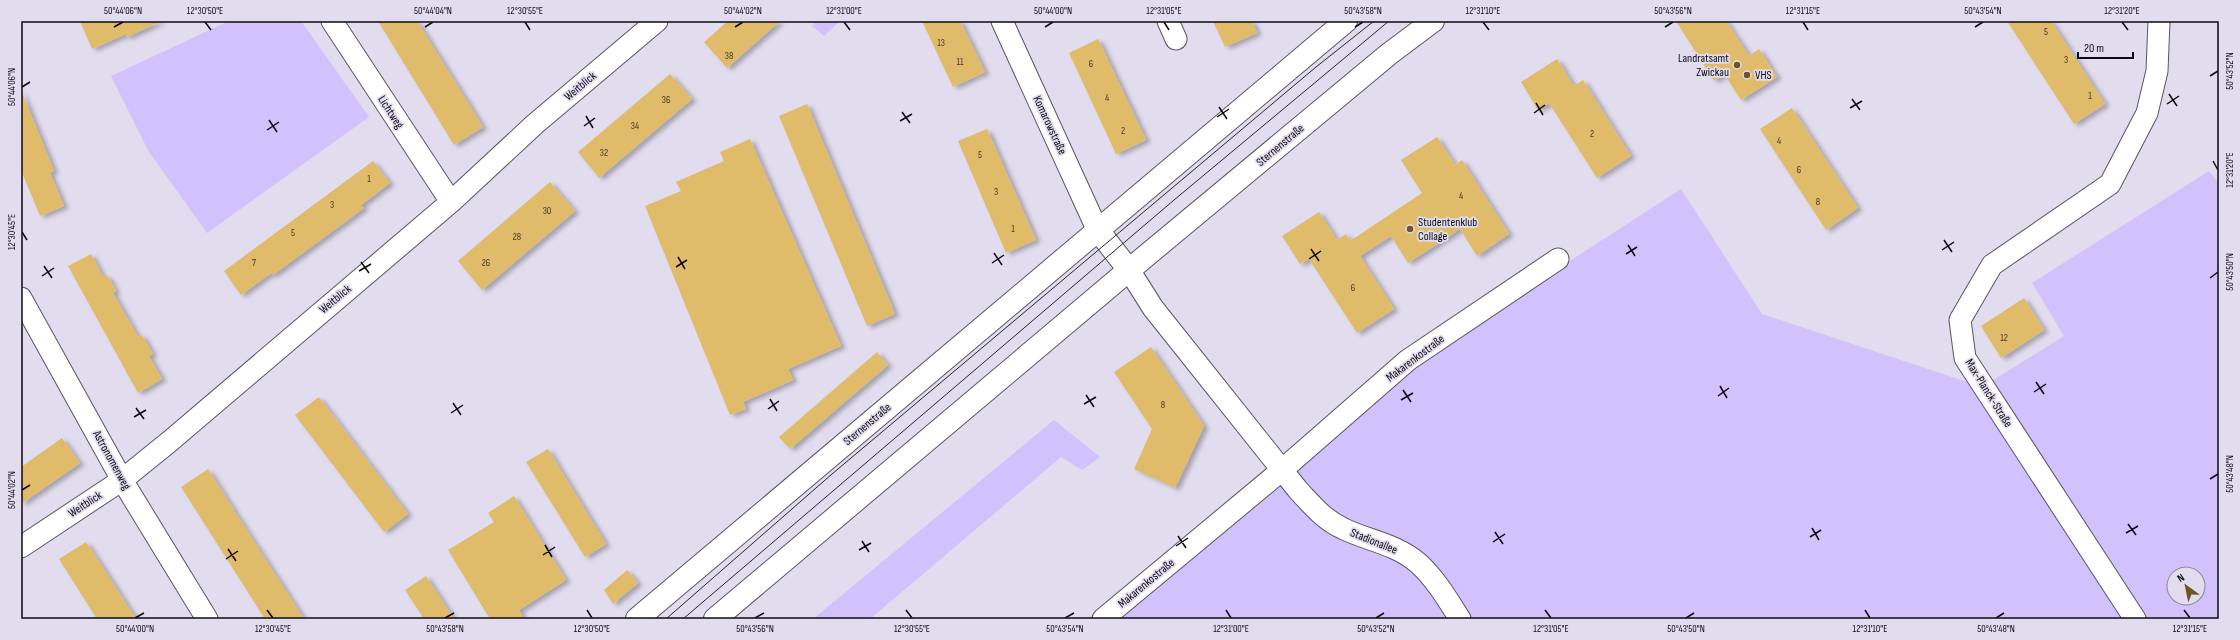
<svg xmlns="http://www.w3.org/2000/svg" width="2240" height="640" font-family="'Sofia Sans Condensed',sans-serif">
	<defs>
		<filter id="shadow"><feDropShadow dx="4.5" dy="2.5" stdDeviation="2" flood-color="#0004"/></filter>
	</defs>
	<rect width="100%" height="100%" fill="#e1dcee"/>
	<path fill="#d1c1fc" fill-rule="evenodd" d="M 229,21 L 301,21 L 369,117 L 207,233 L 149,152 L 111,76 Z
		M 817,21 L 840,21 L 824,36 L 812,26 Z
		M 2209,171 L 2219,184 L 2219,619 L 1118,619 L 1431,351 L 1681,189 L 1762,314 L 1982,387 L 2064,336 L 2032,283 ZM 2174,574 L 2198,574 L 2198,598 L 2174,598 Z
		M 1054,420 L 1100,457 L 1082,470 L 1061,457 L 870,619 L 813,619 Z"/>
	<path fill="#e0bb69" filter="url(#shadow)" d="M 80,21 L 162,21 L 127,37 L 126,34 L 92,49 Z
		M 378,21 L 417,21 L 483,127 L 454,145 Z
		M 728,21 L 780,21 L 727,68 L 704,42 Z
		M 922,21 L 960,21 L 985,72 L 953,87 Z
		M 1213,21 L 1252,21 L 1257,33 L 1225,47 Z
		M 1676,21 L 1726,21 L 1749,56 L 1759,49 L 1777,77 L 1741,100 L 1724,74 L 1714,81 Z
		M 2007,21 L 2051,21 L 2105,104 L 2074,124 Z
		M 1098,39 L 1146,140 L 1116,154 L 1069,53 Z
		M 1557,59 L 1574,86 L 1583,80 L 1631,156 L 1597,178 L 1549,103 L 1538,110 L 1521,82 Z
		M 670,74 L 692,99 L 599,178 L 578,152 Z
		M 21,90 L 54,171 L 50,173 L 64,206 L 40,216 L 21,170 Z
		M 807,104 L 895,314 L 867,326 L 779,116 Z
		M 1792,108 L 1858,208 L 1826,230 L 1760,129 Z
		M 987,129 L 1036,240 L 1006,253 L 958,141 Z
		M 1437,137 L 1455,165 L 1462,160 L 1509,234 L 1477,256 L 1460,229 L 1408,263 L 1391,236 L 1360,256 L 1394,309 L 1357,333 L 1309,259 L 1300,264 L 1282,236 L 1319,212 L 1337,240 L 1346,234 L 1350,241 L 1422,193 L 1401,160 Z
		M 750,139 L 841,346 L 788,369 L 793,380 L 743,402 L 746,409 L 730,415 L 645,206 L 681,191 L 676,182 L 724,161 L 720,152 Z
		M 373,161 L 390,183 L 361,205 L 364,208 L 273,275 L 271,273 L 241,295 L 224,271 Z
		M 550,182 L 575,211 L 482,290 L 458,261 Z
		M 91,254 L 103,277 L 107,275 L 116,291 L 113,293 L 138,337 L 142,335 L 153,354 L 149,356 L 162,379 L 138,393 L 68,266 Z
		M 2024,298 L 2044,330 L 2001,358 L 1981,326 Z
		M 1151,347 L 1204,426 L 1175,488 L 1134,469 L 1152,429 L 1114,372 Z
		M 877,352 L 888,365 L 790,449 L 779,437 Z
		M 319,397 L 408,514 L 384,532 L 295,415 Z
		M 62,438 L 80,463 L 21,504 L 21,467 Z
		M 548,449 L 606,544 L 585,557 L 526,462 Z
		M 208,469 L 242,523 L 304,619 L 265,619 L 181,487 Z
		M 514,496 L 566,580 L 519,610 L 524,619 L 490,619 L 448,550 L 494,522 L 488,513 Z
		M 86,542 L 100,563 L 136,619 L 97,619 L 59,559 Z
		M 627,570 L 638,583 L 613,604 L 604,590 Z
		M 426,576 L 454,619 L 424,619 L 405,590 Z"/>
	<g fill="none" stroke-linecap="round" stroke-linejoin="round">
		<g stroke="#585563" stroke-width="23">
			<path id="street" d="M 332,21 L 451,202
				M 1002,21 L 1097,229
				M 1168,21 L 1176,39
				M 1129,270 L 1153,308 L 1298,490 C 1312,505 1324,520 1344,529 C 1369,541 1396,544 1418,563 C 1435,578 1448,600 1460,619
				M 21,298 L 122,480 L 207,619
				M 21,547 L 122,480 L 169,442 L 451,202 L 535,124 L 657,21
				M 1103,619 L 1282,470 L 1408,360 L 1558,259
				M 2135,619 L 1965,358 L 1960,320 L 1992,265 L 2110,184 L 2147,113 L 2157,71 L 2159,21"/>
		</g>
		<g stroke="#585563" stroke-width="24">
			<path id="secondary" d="M 1097,229 L 1129,270
				M 637,619 L 1346,21
				M 715,619 L 1129,270 L 1389,54 L 1433,21"/>
		</g>
		<use href="#street" stroke="#fff" stroke-width="21"/>
		<use href="#secondary" stroke="#fff" stroke-width="22"/>
		<path stroke="#27252d" stroke-width="1" d="M 666,619 L 832,474 L 1316,67 L 1374,21
			M 683,619 L 1174,200 L 1389,21"/>
	</g>
	<path fill="none" stroke="#0c0a10" stroke-width="1.5" d="M 205,22 L 211,30M 525,22 L 530,30M 844,22 L 850,30M 1164,22 L 1169,30M 1483,22 L 1489,30M 1803,22 L 1808,30M 2122,22 L 2128,30M 114,27 L 123,22M 425,27 L 433,22M 735,27 L 743,22M 1045,27 L 1053,22M 1355,27 L 1363,22M 1665,27 L 1673,22M 1975,27 L 1983,22M 2210,76 L 2218,71M 22,87 L 30,82M 2169,94 L 2177,106M 1852,99 L 1860,110M 1536,103 L 1543,115M 2167,104 L 2179,96M 1219,107 L 1227,119M 1850,108 L 1862,101M 902,112 L 910,123M 1534,113 L 1545,105M 586,116 L 593,128M 1217,117 L 1229,109M 269,120 L 277,132M 900,121 L 912,114M 584,126 L 595,118M 267,130 L 279,122M 2213,161 L 2218,170M 22,232 L 27,240M 1944,240 L 1952,252M 1628,245 L 1635,256M 1311,249 L 1319,261M 1942,250 L 1954,242M 994,253 L 1002,265M 1626,254 L 1637,247M 678,257 L 685,269M 1309,259 L 1321,251M 361,262 L 369,273M 992,263 L 1004,255M 44,266 L 52,278M 676,267 L 687,260M 359,271 L 371,264M 42,276 L 54,268M 2210,278 L 2218,272M 2036,382 L 2044,394M 1720,386 L 1727,398M 1403,390 L 1411,402M 2034,392 L 2046,384M 1086,395 L 1094,407M 1718,396 L 1729,388M 770,399 L 777,411M 1401,400 L 1413,393M 453,403 L 461,415M 1084,404 L 1096,397M 136,408 L 144,419M 768,409 L 779,401M 451,413 L 463,405M 134,417 L 146,410M 2210,479 L 2218,474M 22,490 L 30,485M 2128,524 L 2136,535M 1812,528 L 1819,540M 1495,532 L 1503,544M 2126,533 L 2138,526M 1178,536 L 1186,548M 1810,537 L 1821,530M 862,541 L 869,552M 1493,542 L 1505,534M 545,545 L 552,557M 1176,546 L 1188,538M 228,549 L 236,561M 859,550 L 871,543M 543,555 L 555,547M 226,559 L 238,551M 267,610 L 273,618M 587,610 L 592,618M 906,610 L 912,618M 1226,610 L 1231,618M 1545,610 L 1551,618M 1865,610 L 1870,618M 2184,610 L 2190,618M 135,618 L 144,613M 445,618 L 454,613M 755,618 L 764,613M 1065,618 L 1074,613M 1376,618 L 1384,613M 1686,618 L 1694,613M 1996,618 L 2004,613"/>
	<g fill="#6c5626" stroke="#e1dcee" stroke-width="1.5">
		<circle cx="1737" cy="65" r="4"/>
		<circle cx="1747" cy="75" r="4"/>
		<circle cx="1410" cy="229" r="4"/>
	</g>
	<g text-anchor="middle" stroke-width="3.5" stroke-linejoin="round" paint-order="stroke">
		<g font-size="10" fill="#413626">
			<text x="2046" y="35">5</text>
			<text x="941" y="46">13</text>
			<text x="729" y="59">38</text>
			<text x="2066" y="63">3</text>
			<text x="960" y="65">11</text>
			<text x="1091" y="67">6</text>
			<text x="2090" y="99">1</text>
			<text x="1107" y="101">4</text>
			<text x="666" y="103">36</text>
			<text x="635" y="129">34</text>
			<text x="1123" y="134">2</text>
			<text x="1592" y="137">2</text>
			<text x="1779" y="144">4</text>
			<text x="604" y="156">32</text>
			<text x="980" y="158">5</text>
			<text x="1799" y="173">6</text>
			<text x="369" y="182">1</text>
			<text x="996" y="195">3</text>
			<text x="1461" y="199">4</text>
			<text x="1818" y="205">8</text>
			<text x="332" y="208">3</text>
			<text x="547" y="214">30</text>
			<text x="1013" y="232">1</text>
			<text x="293" y="236">5</text>
			<text x="517" y="240">28</text>
			<text x="254" y="266">7</text>
			<text x="486" y="266">26</text>
			<text x="1353" y="291">6</text>
			<text x="2004" y="341">12</text>
			<text x="1163" y="408">8</text>
		</g>
		<g font-size="12" fill="#0c0a10" stroke="#e1dcee" text-anchor="start">
			<text x="1729" y="62" text-anchor="end">Landratsamt<tspan x="1729" dy="14">Zwickau</tspan></text>
			<text x="1755" y="79">VHS</text>
			<text x="1418" y="226">Studentenklub<tspan x="1418" dy="14">Collage</tspan></text>
		</g>
		<g font-size="12" fill="#0c0a10" stroke="#e1dcee">
			<text transform="translate(580 86) rotate(-40)" y="4">Weitblick</text>
			<text transform="translate(391 112) rotate(57)" y="4">Lichtweg</text>
			<text transform="translate(1050 125) rotate(65)" y="4">Komarowstraße</text>
			<text transform="translate(1280 145) rotate(-40)" y="4">Sternenstraße</text>
			<text transform="translate(335 299) rotate(-40)" y="4">Weitblick</text>
			<text transform="translate(1415 358) rotate(-37)" y="4">Makarenkostraße</text>
			<text transform="translate(1989 393) rotate(58)" y="4">Max-Planck-Straße</text>
			<text transform="translate(867 424) rotate(-40)" y="4">Sternenstraße</text>
			<text transform="translate(112 460) rotate(61)" y="4">Astronomenweg</text>
			<text transform="translate(85 504) rotate(-33)" y="4">Weitblick</text>
			<text transform="translate(1374 541) rotate(22)" y="4">Stadionallee</text>
			<text transform="translate(1146 583) rotate(-40)" y="4">Makarenkostraße</text>
		</g>
	</g>
	<rect width="2240" height="640" fill="none" stroke="#e1dcee" stroke-width="44"/>
	<g transform="translate(2186 586) rotate(327)"><circle r="19" fill="#e1dcee" stroke="#8c8895"/>
	<path d="M0-3L7 15L0 10L-7 15Z" fill="#6c5626"/>
	<text y="-6" font-size="11" font-weight="bold" text-anchor="middle" fill="#0c0a10">N</text>
	</g>
	<path d="M2078 52v6h55v-6" fill="none" stroke="#0c0a10" stroke-width="2"/>
	<text x="2084" y="52" font-size="12" fill="#0c0a10" stroke="#e1dcee" stroke-width="3" paint-order="stroke">20 m</text>
	<rect x="22" y="22" width="2196" height="596" fill="none" stroke="#0c0a10" stroke-width="1.5"/>
	<g font-size="10" text-anchor="middle" fill="#0c0a10">
		<text x="123" y="14">50°44'06"N</text>
		<text x="205" y="14">12°30'50"E</text>
		<text x="433" y="14">50°44'04"N</text>
		<text x="525" y="14">12°30'55"E</text>
		<text x="743" y="14">50°44'02"N</text>
		<text x="844" y="14">12°31'00"E</text>
		<text x="1053" y="14">50°44'00"N</text>
		<text x="1164" y="14">12°31'05"E</text>
		<text x="1363" y="14">50°43'58"N</text>
		<text x="1483" y="14">12°31'10"E</text>
		<text x="1673" y="14">50°43'56"N</text>
		<text x="1803" y="14">12°31'15"E</text>
		<text x="1983" y="14">50°43'54"N</text>
		<text x="2122" y="14">12°31'20"E</text>
		<text transform="translate(2229 71) rotate(-90)" y="4">50°43'52"N</text>
		<text transform="translate(11 87) rotate(-90)" y="4">50°44'06"N</text>
		<text transform="translate(2229 170) rotate(-90)" y="4">12°31'20"E</text>
		<text transform="translate(11 232) rotate(-90)" y="4">12°30'45"E</text>
		<text transform="translate(2229 272) rotate(-90)" y="4">50°43'50"N</text>
		<text transform="translate(2229 474) rotate(-90)" y="4">50°43'48"N</text>
		<text transform="translate(11 490) rotate(-90)" y="4">50°44'02"N</text>
		<text x="135" y="632">50°44'00"N</text>
		<text x="273" y="632">12°30'45"E</text>
		<text x="445" y="632">50°43'58"N</text>
		<text x="592" y="632">12°30'50"E</text>
		<text x="755" y="632">50°43'56"N</text>
		<text x="912" y="632">12°30'55"E</text>
		<text x="1065" y="632">50°43'54"N</text>
		<text x="1231" y="632">12°31'00"E</text>
		<text x="1376" y="632">50°43'52"N</text>
		<text x="1551" y="632">12°31'05"E</text>
		<text x="1686" y="632">50°43'50"N</text>
		<text x="1870" y="632">12°31'10"E</text>
		<text x="1996" y="632">50°43'48"N</text>
		<text x="2190" y="632">12°31'15"E</text>
	</g>
</svg>
